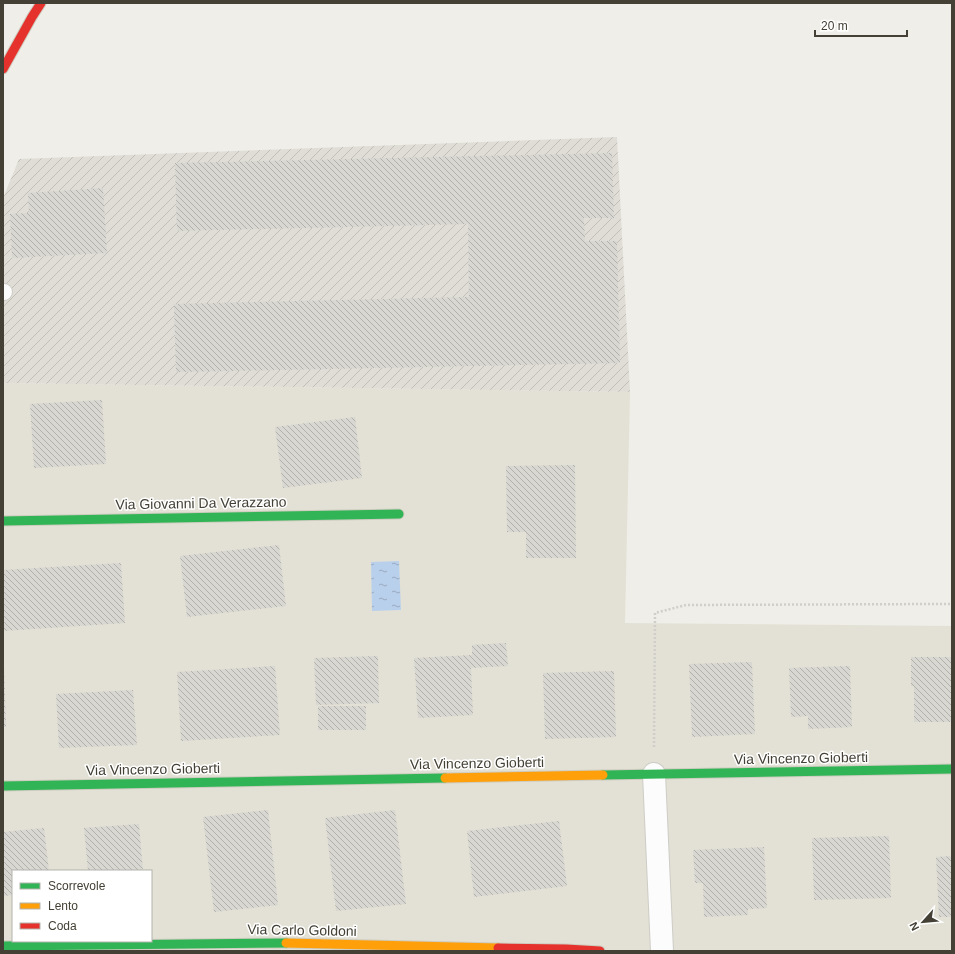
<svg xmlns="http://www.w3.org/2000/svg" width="955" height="954" font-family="Helvetica,sans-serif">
	<defs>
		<pattern id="industrial-furrows" width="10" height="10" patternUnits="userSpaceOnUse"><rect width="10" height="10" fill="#dfddd6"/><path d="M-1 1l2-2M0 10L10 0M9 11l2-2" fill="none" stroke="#c1bfb8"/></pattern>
		<pattern id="water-ripples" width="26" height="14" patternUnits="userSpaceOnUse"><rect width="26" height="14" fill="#b9d0ec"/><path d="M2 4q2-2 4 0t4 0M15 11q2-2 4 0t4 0" fill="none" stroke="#98aac0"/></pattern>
		<pattern id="building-back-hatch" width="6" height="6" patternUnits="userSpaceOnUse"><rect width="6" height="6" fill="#d8d7d1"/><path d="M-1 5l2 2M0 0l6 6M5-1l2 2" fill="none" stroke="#b1b0aa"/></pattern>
	</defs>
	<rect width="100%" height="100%" fill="#efeee8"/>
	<path fill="#e3e1d5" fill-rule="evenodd" d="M 3,383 L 630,392 L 625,623 L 952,626 L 952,951 L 3,951 ZM 13,871 L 151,871 L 151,941 L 13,941 Z"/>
	<path fill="url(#industrial-furrows)" d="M 617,137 L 630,392 L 3,383 L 3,198 L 19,159 Z"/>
	<path fill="url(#water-ripples)" d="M 399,561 L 401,610 L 372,611 L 371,562 Z"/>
	<path fill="url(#building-back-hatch)" d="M 612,153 L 614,218 L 584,218 L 585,241 L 617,241 L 620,363 L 176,372 L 174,304 L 469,297 L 468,224 L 177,231 L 175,163 Z
		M 103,188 L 107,253 L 12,258 L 10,214 L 29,213 L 28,193 Z
		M 102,400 L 106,464 L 34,468 L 30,404 Z
		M 355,417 L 362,478 L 283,488 L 275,427 Z
		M 575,465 L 576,558 L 526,558 L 526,532 L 507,532 L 506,466 Z
		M 279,545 L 286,606 L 187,617 L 180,556 Z
		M 121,563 L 125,623 L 3,631 L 3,570 Z
		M 506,643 L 508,666 L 471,668 L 473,715 L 418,718 L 414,658 L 472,655 L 472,645 Z
		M 378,656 L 379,703 L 316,705 L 314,658 Z
		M 911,657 L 952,657 L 952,722 L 914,722 L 914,686 L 911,686 Z
		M 752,662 L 755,734 L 692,737 L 689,664 Z
		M 275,666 L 280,735 L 181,741 L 177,672 Z
		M 850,666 L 852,727 L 808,729 L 808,716 L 791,717 L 789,668 Z
		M 3,667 L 4,667 L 6,727 L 3,727 Z
		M 614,671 L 616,737 L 545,739 L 543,673 Z
		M 133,690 L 137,745 L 59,748 L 56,694 Z
		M 318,706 L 366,706 L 366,730 L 318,730 Z
		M 268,810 L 278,905 L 214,912 L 203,817 Z
		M 395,810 L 406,904 L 336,911 L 325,818 Z
		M 559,821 L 567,886 L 474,897 L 467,831 Z
		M 139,824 L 143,871 L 88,871 L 84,828 Z
		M 44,828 L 49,871 L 13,871 L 13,895 L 3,896 L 3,832 Z
		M 889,836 L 891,898 L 814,900 L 812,838 Z
		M 764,847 L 767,908 L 748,909 L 748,915 L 704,917 L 703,883 L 695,883 L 693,850 Z
		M 952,856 L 952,917 L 939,917 L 936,857 Z"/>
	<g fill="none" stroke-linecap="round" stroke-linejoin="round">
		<g stroke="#cdccc6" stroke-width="18">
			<path id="lane" d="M 3,292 L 4,292"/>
		</g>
		<g stroke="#cdccc6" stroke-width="24">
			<path id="street" d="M 654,774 L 662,951"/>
		</g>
		<g stroke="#ceccbf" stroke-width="11">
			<path id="fast" d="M 3,521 L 399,514
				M 603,775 L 952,769
				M 3,786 L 445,778
				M 3,946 L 286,943"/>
		</g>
		<g stroke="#ceccbf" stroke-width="11">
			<path id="slow" d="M 445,778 L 603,775
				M 286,943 L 498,948"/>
		</g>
		<g stroke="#ceccbf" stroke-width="11">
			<path id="jam" d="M 3,69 L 32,17 L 41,3
				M 498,948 L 566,949 L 600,951"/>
		</g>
		<path stroke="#d0ceca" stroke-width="2.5" stroke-dasharray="2 2" stroke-linecap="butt" d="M 654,747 L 655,613 L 686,605 L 937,604 L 952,604"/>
		<use href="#lane" stroke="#fdfcfc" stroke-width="16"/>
		<use href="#street" stroke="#fdfcfc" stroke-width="22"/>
		<use href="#fast" stroke="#30b455" stroke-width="9"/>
		<use href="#slow" stroke="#ff9f0a" stroke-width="9"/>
		<use href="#jam" stroke="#e5322d" stroke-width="9"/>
	</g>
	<g text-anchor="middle" stroke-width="3" stroke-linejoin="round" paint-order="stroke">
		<g font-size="14" fill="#444035" stroke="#fff">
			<text transform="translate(201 503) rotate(-1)" y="5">Via Giovanni Da Verazzano</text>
			<text transform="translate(801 758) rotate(-1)" y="5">Via Vincenzo Gioberti</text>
			<text transform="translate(477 763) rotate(-1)" y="5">Via Vincenzo Gioberti</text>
			<text transform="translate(153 769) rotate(-1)" y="5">Via Vincenzo Gioberti</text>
			<text transform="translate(302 930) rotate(1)" y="5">Via Carlo Goldoni</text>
		</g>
	</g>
	<rect width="955" height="954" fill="none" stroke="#444035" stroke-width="8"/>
	<rect x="12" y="870" width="140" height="72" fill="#ffffff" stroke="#b4b3ae"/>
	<rect x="20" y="883" width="20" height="6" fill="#30b455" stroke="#b4b3ae"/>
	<text x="48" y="890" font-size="12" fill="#444035">Scorrevole</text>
	<rect x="20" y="903" width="20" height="6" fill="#ff9f0a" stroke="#b4b3ae"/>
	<text x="48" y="910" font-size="12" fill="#444035">Lento</text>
	<rect x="20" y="923" width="20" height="6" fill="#e5322d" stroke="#b4b3ae"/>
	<text x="48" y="930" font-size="12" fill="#444035">Coda</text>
	<g transform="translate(923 922) rotate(243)" stroke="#ffffff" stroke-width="3" paint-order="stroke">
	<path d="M0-3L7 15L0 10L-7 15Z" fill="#444035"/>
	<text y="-6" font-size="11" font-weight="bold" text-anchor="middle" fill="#444035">N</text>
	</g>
	<path d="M815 30v6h92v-6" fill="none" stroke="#444035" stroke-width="2"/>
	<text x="821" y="30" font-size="12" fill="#444035" stroke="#ffffff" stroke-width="3" paint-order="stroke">20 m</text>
</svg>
